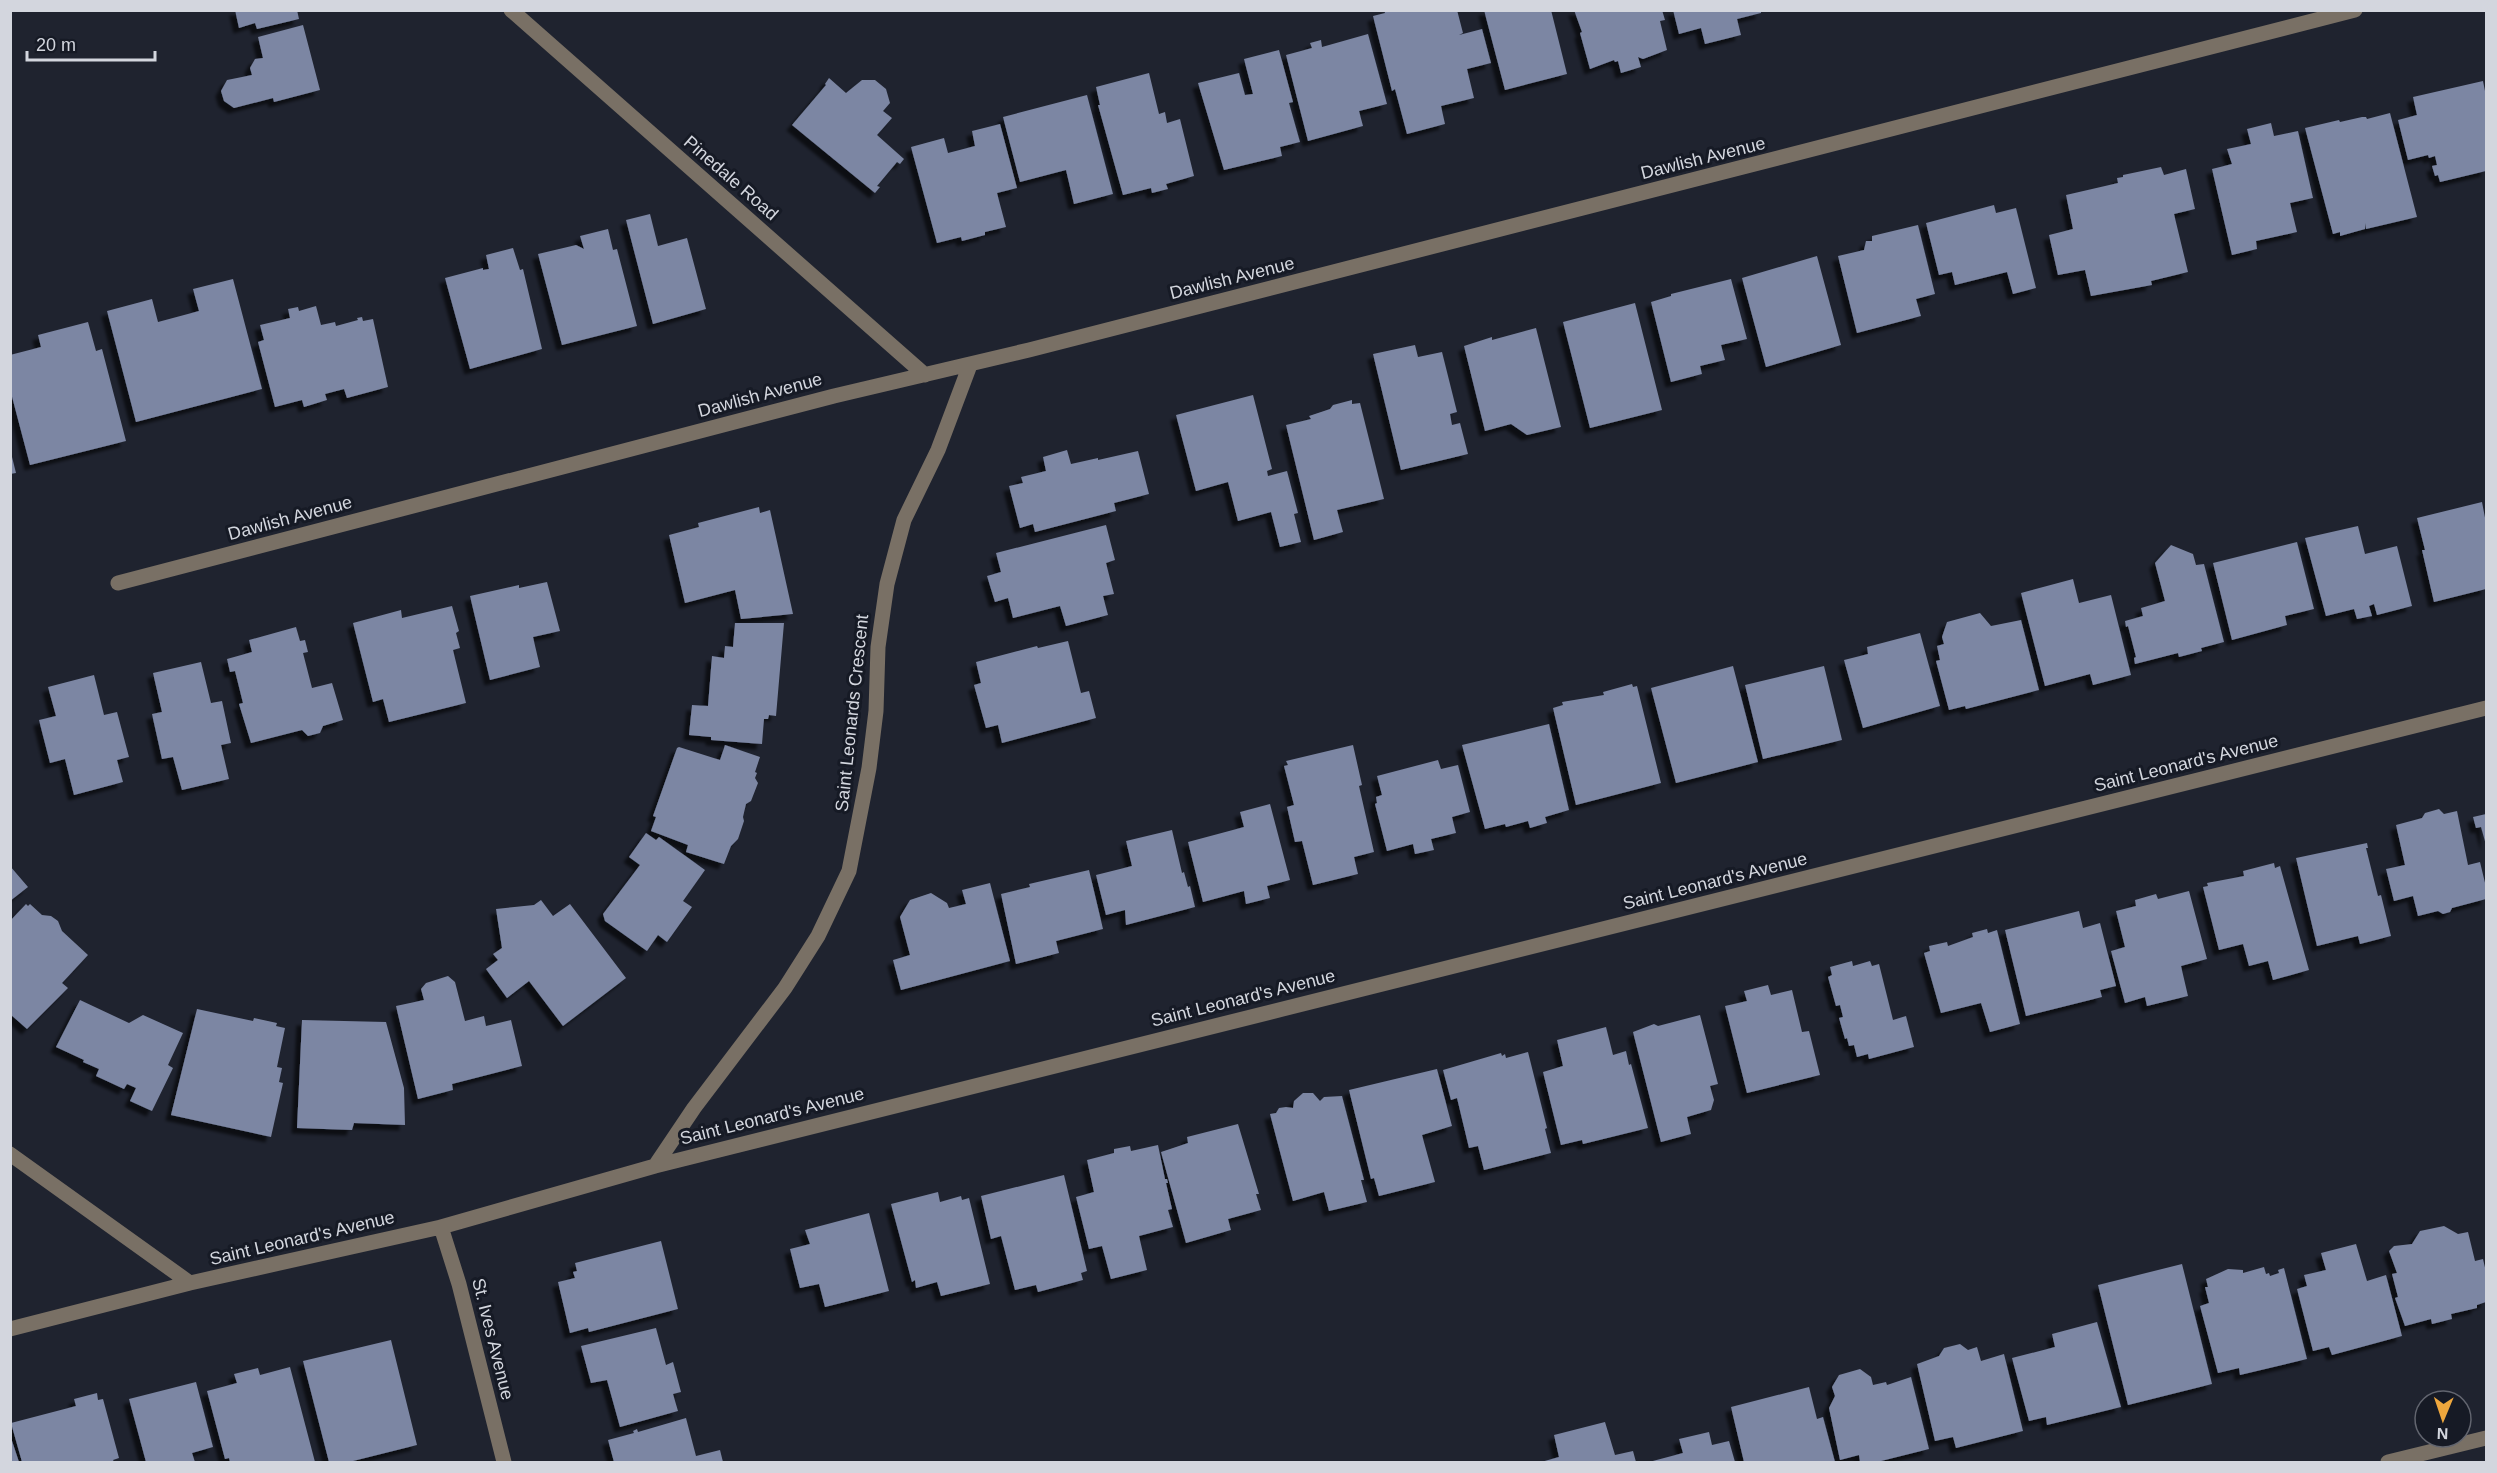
<svg xmlns="http://www.w3.org/2000/svg" width="2497" height="1473" font-family="Arial,sans-serif">
	<defs>
		<filter id="shadow"><feDropShadow dx="-5.5" dy="5.5" stdDeviation="1.5" flood-color="#0009"/></filter>
	</defs>
	<rect width="100%" height="100%" fill="#1f232f"/>
	<path fill="#7c86a3" filter="url(#shadow)" d="M 235,10 L 297,10 L 299,19 L 257,29 L 255,23 L 239,28 Z
		M 1384,10 L 1457,10 L 1463,33 L 1459,35 L 1482,29 L 1491,63 L 1467,69 L 1474,98 L 1441,106 L 1445,124 L 1407,134 L 1395,89 L 1392,91 L 1373,16 L 1385,13 Z
		M 1484,10 L 1551,10 L 1567,74 L 1505,90 Z
		M 1574,10 L 1662,10 L 1665,20 L 1660,21 L 1667,50 L 1643,59 L 1638,57 L 1641,67 L 1621,73 L 1618,61 L 1615,62 L 1614,60 L 1590,69 L 1580,33 L 1582,32 Z
		M 1673,10 L 1761,10 L 1761,13 L 1737,19 L 1741,35 L 1705,44 L 1701,28 L 1679,34 Z
		M 303,25 L 320,90 L 274,102 L 273,98 L 234,108 L 224,101 L 221,91 L 227,80 L 252,75 L 250,68 L 255,59 L 263,58 L 258,37 Z
		M 1368,34 L 1387,104 L 1359,111 L 1363,126 L 1308,141 L 1286,55 L 1312,48 L 1310,43 L 1321,40 L 1322,47 Z
		M 1279,50 L 1293,102 L 1289,103 L 1300,142 L 1280,147 L 1282,156 L 1224,170 L 1198,83 L 1239,73 L 1245,95 L 1253,94 L 1244,59 Z
		M 1149,73 L 1159,114 L 1165,112 L 1167,123 L 1180,119 L 1194,176 L 1166,184 L 1168,189 L 1152,193 L 1151,188 L 1123,195 L 1098,105 L 1100,105 L 1096,87 Z
		M 829,78 L 846,93 L 862,80 L 875,80 L 886,89 L 890,103 L 883,111 L 892,118 L 877,135 L 904,159 L 900,164 L 897,162 L 877,186 L 880,187 L 875,193 L 792,125 L 826,85 L 825,84 Z
		M 2483,81 L 2486,96 L 2486,171 L 2440,182 L 2438,175 L 2435,176 L 2432,166 L 2437,165 L 2435,156 L 2429,158 L 2428,155 L 2408,160 L 2398,120 L 2417,115 L 2413,97 Z
		M 1087,95 L 1113,194 L 1074,204 L 1066,170 L 1020,182 L 1003,117 Z
		M 2390,113 L 2417,217 L 2366,229 L 2365,223 L 2365,229 L 2340,236 L 2340,232 L 2333,234 L 2305,128 L 2339,120 L 2340,122 L 2362,117 L 2366,117 L 2367,119 Z
		M 2271,123 L 2274,136 L 2298,131 L 2313,198 L 2290,203 L 2297,232 L 2256,241 L 2257,249 L 2232,255 L 2212,169 L 2232,164 L 2227,149 L 2251,144 L 2247,129 Z
		M 1000,124 L 1017,188 L 997,193 L 1006,227 L 985,232 L 985,235 L 962,241 L 961,237 L 937,243 L 911,147 L 944,138 L 948,153 L 975,146 L 972,131 Z
		M 2161,167 L 2164,175 L 2186,169 L 2195,209 L 2174,214 L 2188,272 L 2151,281 L 2152,285 L 2091,296 L 2085,270 L 2058,275 L 2049,235 L 2073,229 L 2066,195 L 2118,183 L 2117,178 L 2123,177 L 2123,175 Z
		M 1994,205 L 1996,213 L 2016,208 L 2036,288 L 2013,294 L 2007,272 L 1955,285 L 1952,272 L 1939,275 L 1926,223 Z
		M 650,214 L 658,246 L 687,238 L 706,309 L 653,324 L 626,220 Z
		M 1918,225 L 1935,294 L 1916,299 L 1921,316 L 1857,333 L 1838,256 L 1864,250 L 1866,241 L 1872,241 L 1872,236 Z
		M 608,229 L 613,250 L 617,249 L 637,326 L 562,345 L 538,254 L 576,245 L 584,249 L 580,236 Z
		M 513,248 L 520,270 L 523,269 L 542,349 L 470,369 L 445,278 L 483,268 L 483,270 L 489,269 L 486,255 Z
		M 1817,256 L 1841,345 L 1766,367 L 1742,278 Z
		M 233,279 L 262,389 L 136,422 L 107,311 L 152,299 L 158,322 L 199,311 L 193,289 Z
		M 1731,279 L 1747,339 L 1721,345 L 1725,360 L 1700,366 L 1702,374 L 1671,382 L 1651,302 L 1671,296 L 1671,294 Z
		M 1635,303 L 1662,410 L 1590,428 L 1563,322 Z
		M 316,306 L 321,325 L 335,322 L 336,326 L 358,320 L 357,318 L 362,317 L 363,321 L 373,319 L 388,387 L 347,398 L 344,389 L 325,394 L 327,400 L 304,407 L 302,400 L 275,407 L 258,342 L 264,340 L 260,325 L 290,318 L 288,309 L 298,307 L 299,311 Z
		M 88,322 L 96,351 L 102,349 L 126,441 L 30,465 L 10,389 L 10,355 L 41,347 L 38,335 Z
		M 1536,328 L 1561,427 L 1527,435 L 1511,424 L 1485,431 L 1464,346 L 1492,337 L 1492,340 Z
		M 1415,345 L 1418,357 L 1442,352 L 1457,412 L 1450,414 L 1452,425 L 1460,423 L 1468,454 L 1401,470 L 1373,354 Z
		M 1253,395 L 1272,469 L 1267,471 L 1268,476 L 1287,471 L 1298,513 L 1294,514 L 1301,542 L 1280,547 L 1271,512 L 1238,521 L 1228,482 L 1196,491 L 1176,415 Z
		M 1352,400 L 1352,404 L 1360,403 L 1384,499 L 1337,510 L 1343,532 L 1314,540 L 1286,425 L 1311,419 L 1309,416 L 1330,409 L 1333,405 Z
		M 1067,450 L 1071,464 L 1098,458 L 1098,460 L 1138,451 L 1149,494 L 1114,503 L 1116,511 L 1035,532 L 1033,524 L 1020,528 L 1009,486 L 1023,483 L 1021,477 L 1046,471 L 1043,457 Z
		M 11,453 L 16,473 L 10,474 L 10,454 Z
		M 2482,502 L 2486,523 L 2486,589 L 2434,602 L 2422,550 L 2425,550 L 2417,518 Z
		M 759,507 L 760,513 L 770,510 L 793,614 L 741,619 L 735,590 L 685,603 L 669,535 L 699,527 L 698,523 Z
		M 1106,525 L 1115,560 L 1106,563 L 1114,594 L 1103,596 L 1108,615 L 1066,626 L 1060,606 L 1013,618 L 1008,598 L 995,602 L 987,576 L 1001,572 L 996,553 Z
		M 2358,526 L 2365,554 L 2397,546 L 2412,606 L 2377,615 L 2374,604 L 2369,606 L 2372,616 L 2357,619 L 2354,609 L 2326,616 L 2305,538 Z
		M 2297,542 L 2314,609 L 2285,616 L 2287,625 L 2232,640 L 2213,563 Z
		M 2171,545 L 2193,554 L 2196,565 L 2204,564 L 2224,642 L 2201,648 L 2202,651 L 2179,657 L 2178,653 L 2135,664 L 2134,658 L 2136,657 L 2128,626 L 2126,627 L 2125,621 L 2143,616 L 2141,608 L 2165,601 L 2155,563 Z
		M 2073,579 L 2079,603 L 2111,595 L 2131,675 L 2093,685 L 2090,674 L 2045,686 L 2021,593 Z
		M 547,582 L 560,631 L 533,637 L 540,667 L 490,680 L 470,596 L 519,585 L 519,588 Z
		M 452,606 L 459,631 L 456,633 L 460,648 L 453,650 L 466,703 L 389,722 L 383,699 L 373,702 L 353,623 L 401,610 L 402,618 Z
		M 1980,613 L 1991,626 L 2021,620 L 2039,690 L 1966,709 L 1965,706 L 1949,710 L 1936,661 L 1940,660 L 1937,646 L 1944,644 L 1942,637 L 1947,622 Z
		M 735,623 L 784,623 L 776,716 L 769,715 L 768,719 L 764,719 L 762,744 L 711,740 L 711,737 L 689,735 L 692,705 L 708,706 L 712,656 L 724,658 L 725,646 L 733,647 Z
		M 296,627 L 300,641 L 305,640 L 308,652 L 303,653 L 312,688 L 332,683 L 343,720 L 323,726 L 320,733 L 308,736 L 302,730 L 251,743 L 239,704 L 243,703 L 235,671 L 230,672 L 227,659 L 252,652 L 249,640 Z
		M 1920,633 L 1940,706 L 1863,728 L 1844,660 L 1868,654 L 1867,647 Z
		M 1068,641 L 1081,693 L 1089,691 L 1096,718 L 1002,743 L 998,725 L 986,728 L 974,685 L 981,683 L 976,662 L 1037,646 L 1038,648 Z
		M 201,662 L 211,703 L 222,701 L 231,743 L 221,745 L 229,779 L 182,790 L 173,757 L 162,759 L 152,714 L 162,712 L 153,673 Z
		M 1733,666 L 1758,762 L 1676,783 L 1651,688 Z
		M 1824,666 L 1842,740 L 1763,759 L 1745,685 Z
		M 94,675 L 104,715 L 117,712 L 129,757 L 117,760 L 123,782 L 74,795 L 65,759 L 50,763 L 39,720 L 56,716 L 48,687 Z
		M 1632,684 L 1633,687 L 1637,686 L 1661,783 L 1576,805 L 1553,708 L 1563,705 L 1562,702 L 1604,695 L 1603,692 Z
		M 1549,724 L 1569,810 L 1545,817 L 1547,823 L 1530,828 L 1528,821 L 1506,827 L 1505,824 L 1485,829 L 1462,745 Z
		M 725,745 L 760,757 L 755,772 L 757,773 L 755,778 L 758,783 L 751,801 L 746,804 L 743,817 L 744,821 L 738,839 L 731,846 L 724,864 L 686,852 L 688,845 L 651,831 L 656,817 L 653,816 L 677,748 L 679,747 L 720,760 Z
		M 1353,745 L 1362,785 L 1359,786 L 1374,852 L 1354,857 L 1358,874 L 1313,885 L 1302,841 L 1295,842 L 1287,807 L 1294,805 L 1284,766 L 1288,765 L 1286,761 Z
		M 1438,760 L 1441,769 L 1458,765 L 1470,812 L 1452,817 L 1456,833 L 1431,839 L 1434,850 L 1415,854 L 1413,844 L 1387,851 L 1375,804 L 1377,803 L 1376,797 L 1382,795 L 1377,776 Z
		M 1270,804 L 1290,880 L 1267,886 L 1270,898 L 1246,904 L 1244,891 L 1203,902 L 1188,842 L 1244,827 L 1240,812 Z
		M 2439,809 L 2444,814 L 2457,811 L 2468,865 L 2480,862 L 2486,887 L 2486,899 L 2452,908 L 2450,912 L 2443,914 L 2438,911 L 2418,916 L 2413,896 L 2394,901 L 2386,869 L 2405,865 L 2396,825 L 2422,818 L 2425,813 Z
		M 2486,814 L 2486,845 L 2481,827 L 2476,828 L 2473,817 Z
		M 1172,830 L 1182,873 L 1184,872 L 1188,887 L 1190,886 L 1195,907 L 1126,925 L 1125,910 L 1106,915 L 1096,875 L 1132,866 L 1126,841 Z
		M 646,833 L 656,840 L 659,837 L 705,870 L 683,901 L 692,907 L 667,942 L 658,935 L 647,951 L 605,921 L 603,914 L 640,865 L 629,857 Z
		M 2367,843 L 2368,848 L 2366,848 L 2378,896 L 2381,895 L 2391,936 L 2360,944 L 2358,936 L 2317,946 L 2296,858 Z
		M 2274,863 L 2275,868 L 2280,866 L 2309,970 L 2273,980 L 2268,961 L 2249,966 L 2243,944 L 2219,950 L 2203,887 L 2208,886 L 2207,883 L 2244,876 L 2243,871 Z
		M 10,866 L 28,887 L 10,901 Z
		M 1089,870 L 1103,929 L 1056,941 L 1059,953 L 1016,964 L 1001,894 L 1030,887 L 1029,884 Z
		M 990,883 L 1010,961 L 901,990 L 893,960 L 910,955 L 900,917 L 910,900 L 931,893 L 947,903 L 949,908 L 966,904 L 962,890 Z
		M 2189,891 L 2207,959 L 2181,966 L 2188,996 L 2147,1006 L 2145,997 L 2125,1003 L 2111,951 L 2125,947 L 2116,911 L 2136,906 L 2135,900 L 2156,894 L 2158,899 Z
		M 541,900 L 553,916 L 570,904 L 626,978 L 563,1026 L 529,981 L 507,998 L 486,969 L 498,960 L 493,954 L 502,948 L 496,909 L 534,905 Z
		M 26,904 L 28,906 L 30,904 L 42,915 L 51,916 L 58,921 L 62,931 L 88,955 L 62,983 L 68,988 L 27,1029 L 10,1014 L 10,921 Z
		M 2079,911 L 2083,928 L 2100,923 L 2116,986 L 2100,990 L 2102,997 L 2026,1016 L 2005,930 Z
		M 1987,929 L 1988,933 L 1997,930 L 2020,1024 L 1990,1032 L 1981,1003 L 1941,1013 L 1924,953 L 1930,951 L 1929,946 L 1947,942 L 1948,946 L 1973,937 L 1972,933 Z
		M 1852,961 L 1853,966 L 1870,961 L 1872,966 L 1879,964 L 1893,1020 L 1906,1016 L 1914,1047 L 1869,1059 L 1868,1054 L 1857,1057 L 1854,1045 L 1849,1046 L 1847,1038 L 1845,1039 L 1839,1018 L 1843,1017 L 1840,1005 L 1836,1006 L 1828,977 L 1832,975 L 1830,967 Z
		M 448,976 L 455,982 L 465,1021 L 484,1016 L 486,1026 L 511,1020 L 522,1066 L 452,1084 L 453,1090 L 418,1099 L 396,1006 L 424,1000 L 421,989 L 426,983 Z
		M 1768,985 L 1771,995 L 1792,990 L 1802,1032 L 1809,1031 L 1820,1075 L 1747,1093 L 1725,1006 L 1747,1001 L 1744,991 Z
		M 80,1000 L 129,1023 L 143,1015 L 183,1033 L 168,1065 L 173,1068 L 152,1111 L 130,1101 L 136,1088 L 127,1084 L 124,1089 L 96,1076 L 99,1069 L 83,1062 L 84,1060 L 56,1047 Z
		M 197,1009 L 253,1021 L 254,1018 L 277,1023 L 276,1026 L 285,1028 L 277,1067 L 282,1068 L 279,1082 L 283,1083 L 271,1137 L 171,1115 Z
		M 1700,1015 L 1718,1084 L 1710,1086 L 1714,1100 L 1711,1110 L 1687,1117 L 1691,1134 L 1661,1142 L 1633,1032 L 1654,1024 L 1658,1026 Z
		M 302,1020 L 386,1022 L 404,1088 L 405,1125 L 354,1123 L 352,1130 L 297,1128 Z
		M 1606,1027 L 1613,1055 L 1626,1051 L 1629,1065 L 1631,1064 L 1648,1128 L 1583,1144 L 1582,1140 L 1561,1145 L 1543,1072 L 1563,1066 L 1557,1040 Z
		M 1528,1052 L 1547,1128 L 1545,1129 L 1551,1153 L 1484,1170 L 1478,1146 L 1469,1148 L 1457,1098 L 1451,1100 L 1443,1070 L 1501,1053 L 1502,1056 L 1505,1054 L 1506,1058 Z
		M 1437,1069 L 1452,1126 L 1422,1135 L 1435,1182 L 1379,1196 L 1374,1178 L 1371,1179 L 1349,1090 Z
		M 1303,1093 L 1313,1093 L 1320,1101 L 1324,1097 L 1342,1096 L 1364,1180 L 1361,1180 L 1367,1202 L 1329,1211 L 1324,1192 L 1293,1201 L 1270,1114 L 1276,1113 L 1279,1108 L 1286,1107 L 1293,1108 L 1294,1101 Z
		M 1238,1124 L 1259,1194 L 1256,1194 L 1261,1210 L 1228,1219 L 1231,1230 L 1186,1243 L 1161,1152 L 1188,1143 L 1187,1137 Z
		M 1158,1145 L 1165,1179 L 1167,1179 L 1168,1183 L 1166,1183 L 1172,1209 L 1168,1210 L 1173,1227 L 1139,1236 L 1147,1270 L 1111,1279 L 1102,1246 L 1089,1249 L 1076,1197 L 1094,1192 L 1087,1160 L 1114,1153 L 1114,1149 L 1130,1146 L 1131,1151 Z
		M 1064,1175 L 1087,1271 L 1081,1273 L 1083,1280 L 1038,1292 L 1036,1285 L 1015,1290 L 1001,1236 L 991,1239 L 981,1196 Z
		M 938,1192 L 940,1202 L 961,1196 L 962,1200 L 969,1198 L 990,1284 L 941,1296 L 937,1282 L 916,1288 L 915,1280 L 912,1282 L 891,1204 Z
		M 869,1213 L 889,1291 L 825,1307 L 819,1284 L 800,1288 L 790,1249 L 810,1244 L 805,1230 Z
		M 2444,1226 L 2458,1234 L 2468,1232 L 2475,1261 L 2483,1259 L 2486,1272 L 2486,1302 L 2477,1305 L 2477,1308 L 2451,1314 L 2452,1319 L 2432,1324 L 2431,1319 L 2405,1326 L 2395,1298 L 2398,1297 L 2392,1274 L 2397,1273 L 2389,1251 L 2394,1246 L 2412,1244 L 2420,1231 Z
		M 661,1241 L 678,1309 L 589,1332 L 588,1328 L 570,1333 L 558,1282 L 575,1278 L 573,1272 L 577,1271 L 575,1263 Z
		M 2356,1244 L 2367,1281 L 2386,1275 L 2402,1336 L 2332,1355 L 2329,1347 L 2313,1351 L 2297,1289 L 2307,1286 L 2304,1275 L 2326,1270 L 2321,1253 Z
		M 2182,1264 L 2212,1384 L 2128,1405 L 2098,1285 Z
		M 2264,1267 L 2266,1274 L 2269,1273 L 2270,1276 L 2279,1273 L 2278,1270 L 2284,1268 L 2307,1359 L 2240,1375 L 2239,1368 L 2218,1373 L 2200,1306 L 2209,1303 L 2205,1287 L 2208,1287 L 2206,1279 L 2228,1269 L 2243,1270 L 2243,1273 Z
		M 2097,1322 L 2121,1407 L 2047,1425 L 2046,1417 L 2029,1421 L 2012,1358 L 2055,1347 L 2052,1334 Z
		M 656,1328 L 666,1365 L 673,1362 L 681,1392 L 673,1394 L 678,1411 L 620,1427 L 607,1380 L 591,1383 L 581,1346 Z
		M 391,1340 L 417,1445 L 349,1462 L 329,1462 L 303,1361 Z
		M 1960,1344 L 1968,1350 L 1977,1347 L 1981,1361 L 2004,1354 L 2023,1431 L 1956,1448 L 1953,1437 L 1935,1441 L 1917,1364 L 1939,1356 L 1944,1348 Z
		M 290,1367 L 315,1462 L 230,1462 L 229,1458 L 225,1459 L 207,1391 L 237,1383 L 234,1374 L 258,1368 L 260,1375 Z
		M 1860,1369 L 1871,1377 L 1873,1385 L 1886,1382 L 1887,1385 L 1911,1377 L 1929,1449 L 1877,1462 L 1860,1462 L 1859,1455 L 1840,1460 L 1829,1408 L 1835,1396 L 1832,1387 L 1839,1375 Z
		M 196,1382 L 213,1447 L 192,1453 L 195,1462 L 146,1462 L 129,1399 Z
		M 1809,1387 L 1817,1419 L 1823,1417 L 1835,1462 L 1744,1462 L 1731,1407 Z
		M 97,1393 L 98,1400 L 103,1399 L 119,1458 L 113,1460 L 114,1462 L 22,1462 L 11,1423 L 76,1406 L 74,1399 Z
		M 686,1418 L 696,1456 L 720,1450 L 723,1462 L 614,1462 L 608,1440 L 634,1433 L 633,1431 L 637,1429 L 638,1432 Z
		M 1605,1422 L 1615,1455 L 1633,1451 L 1636,1462 L 1541,1462 L 1559,1457 L 1554,1435 Z
		M 1709,1432 L 1712,1445 L 1729,1441 L 1735,1462 L 1649,1462 L 1683,1453 L 1679,1439 Z
		M 10,1438 L 11,1438 L 19,1462 L 10,1462 Z"/>
	<g fill="none" stroke-linecap="round" stroke-linejoin="round">
		<path stroke="#797065" stroke-width="15" d="M 511,10 L 925,375
			M 118,583 L 834,396 L 1029,350 L 2355,10
			M 10,1154 L 190,1283
			M 655,1166 L 694,1108 L 785,988 L 818,936 L 849,871 L 869,768 L 876,711 L 878,647 L 887,584 L 904,520 L 938,450 L 970,365
			M 441,1227 L 459,1284 L 504,1462
			M 10,1329 L 190,1283 L 441,1227 L 655,1166 L 2486,708
			M 2388,1462 L 2486,1438"/>
	</g>
	<g text-anchor="middle" stroke-width="6" stroke-linejoin="round" paint-order="stroke">
		<g font-size="18" fill="#d3d6de" stroke="#161a25">
			<text transform="translate(1703 158) rotate(-14)" y="6">Dawlish Avenue</text>
			<text transform="translate(731 178) rotate(41)" y="6">Pinedale Road</text>
			<text transform="translate(1232 278) rotate(-14)" y="6">Dawlish Avenue</text>
			<text transform="translate(760 395) rotate(-15)" y="6">Dawlish Avenue</text>
			<text transform="translate(290 518) rotate(-15)" y="6">Dawlish Avenue</text>
			<text transform="translate(852 713) rotate(-84)" y="6">Saint Leonards Crescent</text>
			<text transform="translate(2186 763) rotate(-14)" y="6">Saint Leonard's Avenue</text>
			<text transform="translate(1715 881) rotate(-14)" y="6">Saint Leonard's Avenue</text>
			<text transform="translate(1243 998) rotate(-14)" y="6">Saint Leonard's Avenue</text>
			<text transform="translate(772 1116) rotate(-14)" y="6">Saint Leonard's Avenue</text>
			<text transform="translate(302 1238) rotate(-13)" y="6">Saint Leonard's Avenue</text>
			<text transform="translate(493 1339) rotate(76)" y="6">St. Ives Avenue</text>
		</g>
	</g>
	<rect width="2497" height="1473" fill="none" stroke="#d3d6de" stroke-width="24"/>
	<g transform="translate(2443 1419) rotate(182)"><circle r="28" fill="#161a25" stroke="#62656f" stroke-width="1.5"/>
	<path d="M0-4.5L10 22L0 15L-10 22Z" fill="#eea73d"/>
	<text y="-9" font-size="16" font-weight="bold" text-anchor="middle" fill="#d3d6de">N</text>
	</g>
	<path d="M27 51v9h128v-9" fill="none" stroke="#d3d6de" stroke-width="3"/>
	<text x="36" y="51" font-size="18" fill="#d3d6de" stroke="#161a25" stroke-width="4.5" paint-order="stroke">20 m</text>
</svg>
